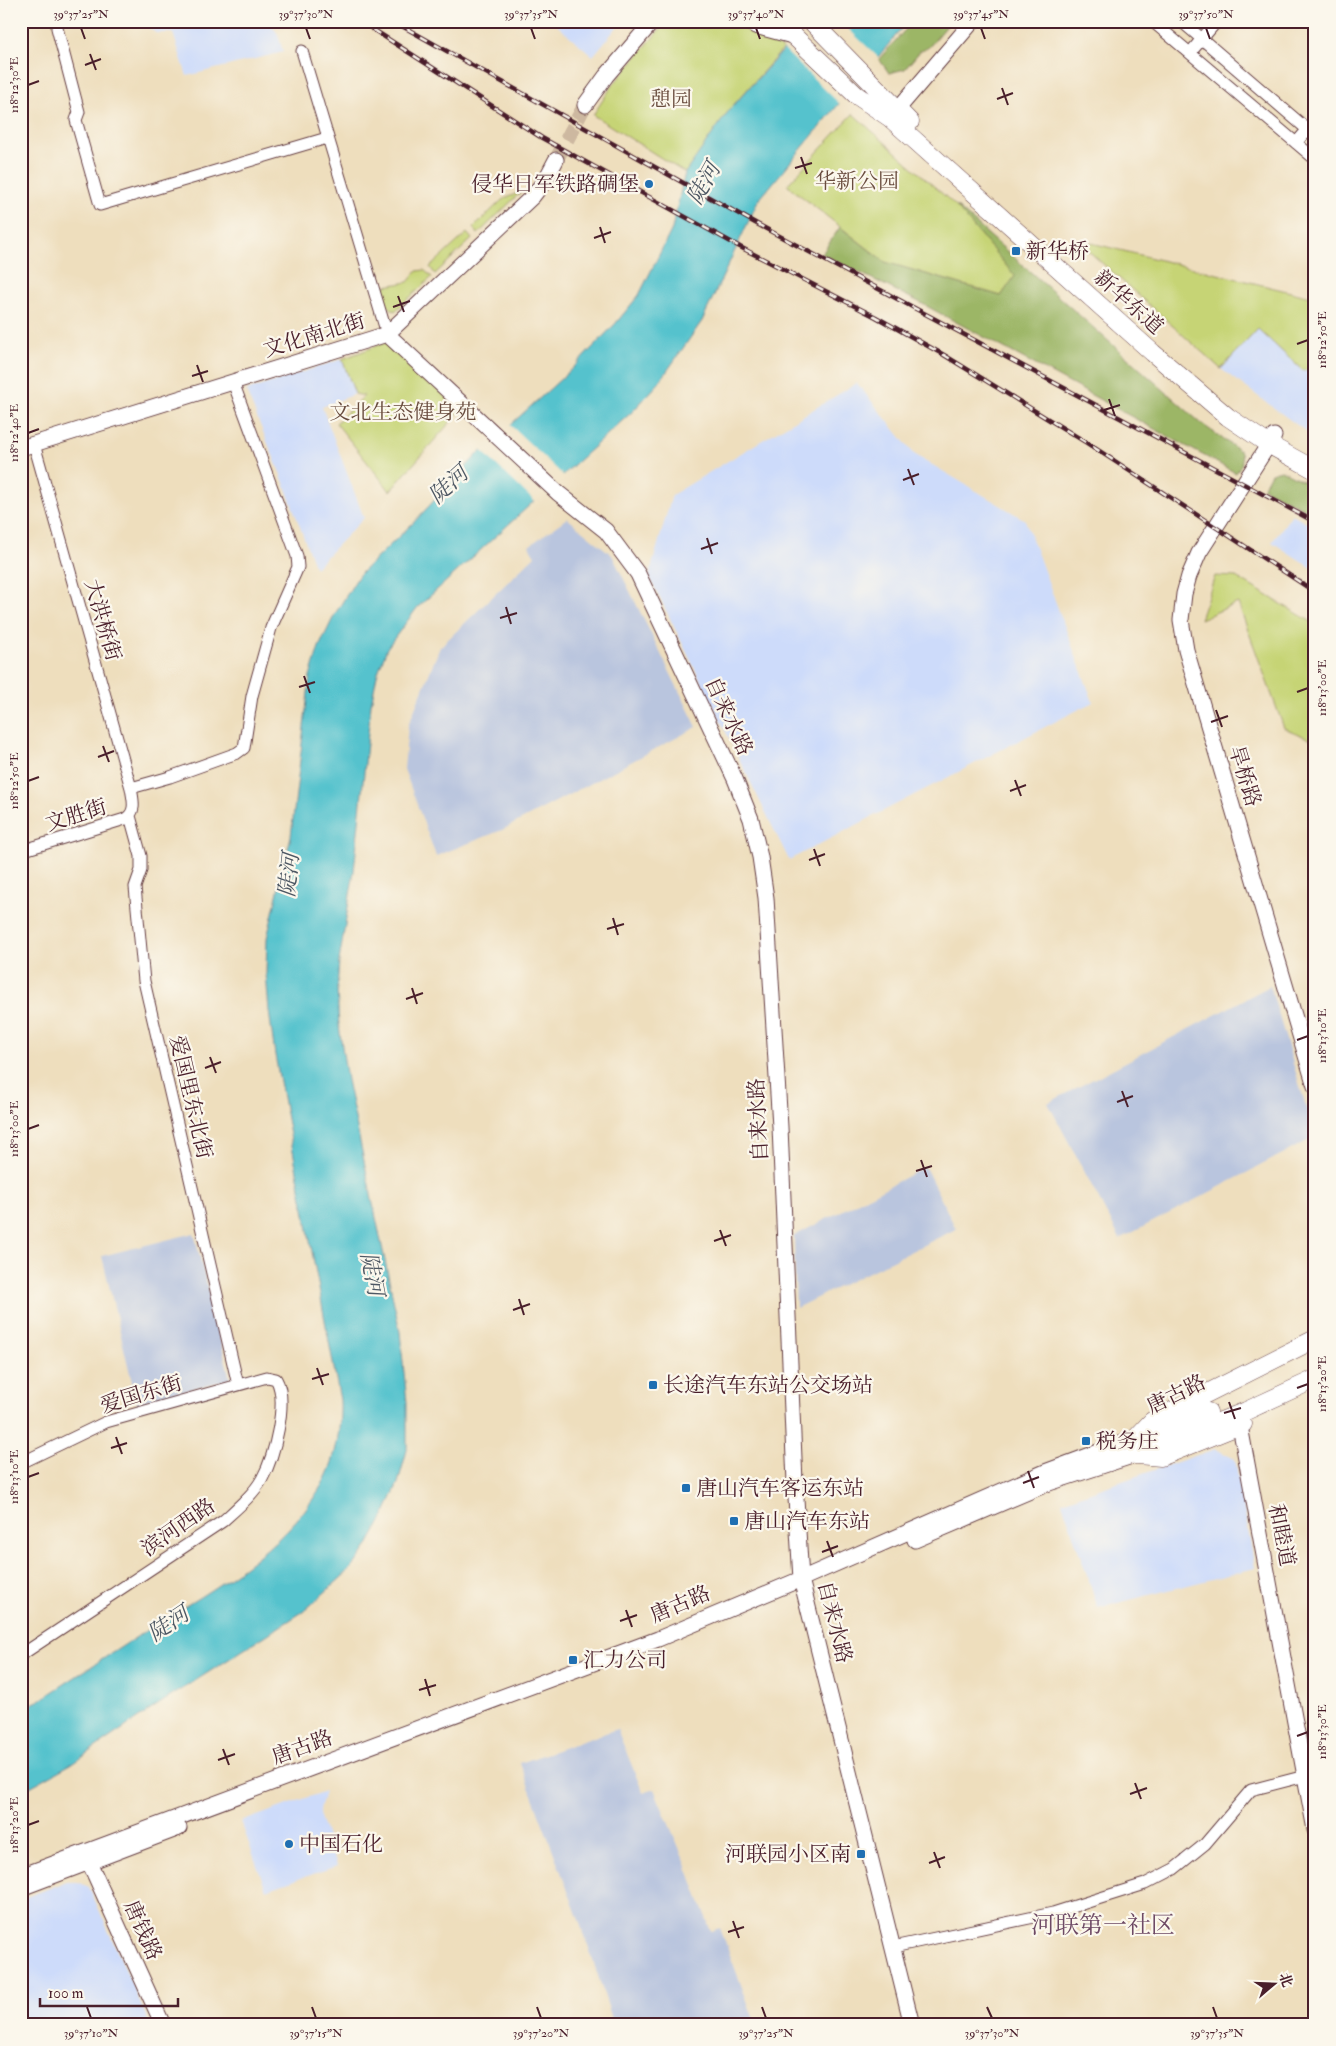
<svg xmlns="http://www.w3.org/2000/svg" width="1336" height="2046" font-family="'IM FELL Double Pica','Noto Serif SC',serif">
	<rect width="100%" height="100%" fill="#fbf7ec"/>
	<filter id="ink" filterUnits="userSpaceOnUse"><feTurbulence type="fractalNoise" baseFrequency=".02" numOctaves="2"/><feDisplacementMap in="SourceGraphic" scale="10" xChannelSelector="R" yChannelSelector="G"/><feConvolveMatrix kernelMatrix="1 2 1 2 8 2 1 2 1" color-interpolation-filters="sRGB"/></filter>
	<filter id="wash" filterUnits="userSpaceOnUse"><feTurbulence type="fractalNoise" baseFrequency=".0096" numOctaves="4" result="noise"/><feDisplacementMap in="SourceGraphic" scale="20" xChannelSelector="R" yChannelSelector="G"/><feGaussianBlur stdDeviation="1.12" result="paint"/><feColorMatrix in="noise" values="0 0 0 0 0 0 0 0 0 0 0 0 0 0 0 0 0 1.4 0 .05"/><feComposite in="paint" operator="in"/></filter>
	<g filter="url(#wash)">
		<rect width="100%" height="100%" fill="#eedebd"/>
		<path fill="#cddbfa" d="M 139,21 L 268,21 L 278,34 L 283,52 L 187,76 L 173,33 L 156,33 Z
			M 552,21 L 622,21 L 593,56 Z
			M 1258,329 L 1303,371 L 1311,369 L 1315,365 L 1315,436 L 1308,433 L 1221,369 Z
			M 342,359 L 355,394 L 322,407 L 364,518 L 315,568 L 281,475 L 246,391 Z
			M 857,383 L 914,454 L 1025,520 L 1093,702 L 789,860 L 649,576 L 672,495 Z
			M 1292,514 L 1315,527 L 1315,570 L 1272,542 Z
			M 1215,1449 L 1235,1459 L 1255,1568 L 1098,1608 L 1062,1502 Z
			M 325,1791 L 319,1814 L 337,1866 L 266,1890 L 241,1822 Z
			M 66,1882 L 78,1882 L 89,1887 L 150,2025 L 21,2025 L 21,1899 Z"/>
		<path fill="#b9c5de" d="M 567,518 L 612,555 L 697,727 L 502,830 L 436,856 L 404,769 L 408,726 L 440,647 L 535,556 L 529,546 Z
			M 1270,986 L 1315,1137 L 1120,1239 L 1048,1103 Z
			M 925,1167 L 956,1229 L 796,1308 L 794,1236 Z
			M 194,1233 L 230,1379 L 137,1403 L 102,1256 Z
			M 617,1729 L 643,1793 L 654,1789 L 686,1864 L 711,1931 L 720,1928 L 756,2025 L 614,2025 L 585,1936 L 520,1763 Z"/>
		<path fill="#c6d475" stroke="#887a50" d="M 667,21 L 726,21 L 774,43 L 783,49 L 730,109 L 685,173 L 593,115 L 612,86 Z
			M 853,114 L 955,205 L 1016,276 L 1001,296 L 885,262 L 787,185 Z
			M 522,191 L 478,234 L 473,228 L 502,200 Z
			M 467,233 L 472,239 L 435,274 L 430,267 Z
			M 1075,239 L 1315,298 L 1315,365 L 1311,369 L 1303,371 L 1258,329 L 1221,369 Z
			M 424,270 L 432,277 L 395,311 L 386,305 L 380,287 L 408,282 L 417,271 Z
			M 387,342 L 461,410 L 390,491 L 336,423 L 364,396 L 355,394 L 342,359 Z
			M 1215,576 L 1236,577 L 1315,624 L 1315,741 L 1284,728 L 1238,603 L 1200,619 Z"/>
		<path fill="#9cb666" stroke="#736a48" d="M 913,21 L 951,21 L 929,47 L 921,50 L 905,69 L 889,73 L 879,59 Z
			M 955,205 L 1202,424 L 1241,452 L 1242,463 L 1236,473 L 919,302 L 822,254 L 840,227 L 885,262 L 1001,296 L 1015,276 Z
			M 1281,470 L 1315,487 L 1315,514 L 1263,488 L 1271,473 Z"/>
		<path fill="#55c2cd" stroke="#50707c" d="M 810,21 L 908,21 L 758,201 L 702,321 L 658,384 L 633,411 L 417,608 L 387,648 L 377,675 L 371,704 L 354,871 L 339,961 L 337,989 L 339,1026 L 347,1080 L 400,1332 L 407,1403 L 407,1450 L 398,1483 L 382,1520 L 367,1547 L 352,1568 L 304,1611 L 159,1704 L 71,1764 L 21,1792 L 21,1709 L 40,1700 C 78,1675 117,1650 155,1625 C 214,1588 283,1550 320,1488 C 336,1463 341,1429 340,1400 L 275,1055 L 269,1011 L 266,973 L 267,938 L 291,836 L 310,676 L 319,647 L 335,614 L 359,575 L 414,522 L 476,456 L 573,368 L 616,323 L 639,295 L 672,229 L 685,173 L 730,109 Z"/>
		<path fill="#eedebd" d="M 810,21 L 840,21 L 879,58 L 841,105 L 783,49 Z
			M 508,423 L 564,476 L 535,502 L 480,449 Z"/>
	</g>
	<g filter="url(#ink)">
		<g fill="none" stroke-linecap="round" stroke-linejoin="round">
			<path stroke="#cdb8a0" stroke-width="15" stroke-dasharray="15 8" stroke-linecap="butt" d="M 556,160 L 585,105"/>
			<g stroke="#633c41" stroke-width="13">
				<path id="street" d="M 58,21 L 57,28 L 79,112 L 76,120 L 100,205 L 327,138
					M 744,21 L 755,28 L 792,38
					M 1152,21 L 1315,159
					M 1181,21 L 1315,136
					M 302,51 L 387,334
					M 1190,53 L 1217,21
					M 1296,143 L 1315,121
					M 131,788 L 170,777 L 237,753 L 244,748 L 252,696 L 271,628 L 298,567 L 297,556 L 233,382
					M 130,816 L 141,856 L 141,870 L 135,887 L 144,981 L 238,1385
					M 21,851 L 125,819 C 137,812 133,800 131,788 L 34,444
					M 21,1463 L 106,1422 L 267,1377 L 276,1379 C 289,1401 274,1457 262,1479 C 253,1495 236,1509 223,1521 L 21,1655
					M 893,1947 L 1053,1913 L 1145,1884 L 1174,1869 L 1205,1844 L 1251,1790 L 1305,1776"/>
			</g>
			<g stroke="#633c41" stroke-width="17">
				<path id="secondary" d="M 585,105 L 606,76 L 653,21
					M 891,117 L 973,21
					M 387,334 L 558,493 L 606,531 L 638,574 L 735,779 L 751,819 L 760,857 L 766,898 L 780,1127 L 795,1482 L 801,1579 L 912,2025
					M 1274,436 L 1199,553 L 1189,576 L 1184,594 L 1181,620 L 1186,650 L 1315,1086
					M 21,448 L 387,334 L 533,196 L 546,179 L 556,160
					M 1240,1426 L 1315,1830
					M 915,1540 L 1049,1483 L 1135,1455
					M 85,1853 L 163,2025
					M 21,1876 L 658,1639 L 801,1579 L 1045,1472 L 1136,1438
					M 21,1888 L 179,1828"/>
			</g>
			<g stroke="#633c41" stroke-width="19">
				<path id="primary" d="M 778,21 L 856,95 L 890,118 L 1153,353 L 1228,417 L 1268,444 L 1315,470
					M 811,21 L 910,122
					M 1148,1434 L 1208,1412
					M 1136,1438 L 1152,1421 L 1315,1339
					M 1135,1455 L 1246,1411 L 1315,1379
					M 1138,1455 L 1161,1457 L 1243,1424"/>
			</g>
			<use href="#street" stroke="#fff" stroke-width="11"/>
			<use href="#secondary" stroke="#fff" stroke-width="15"/>
			<use href="#primary" stroke="#fff" stroke-width="18"/>
			<g stroke="#4a1f2b" stroke-width="4.5">
				<path id="rail" d="M 360,21 L 542,138 L 740,247 L 876,317 L 944,355 L 1087,443 L 1315,592
					M 393,21 L 757,224 L 1315,522"/>
			</g>
			<use href="#rail" stroke="#fbf7ec" stroke-width="2.5" stroke-dasharray="8" stroke-linecap="butt"/>
		</g>
	</g>
	<path fill="none" stroke="#4a1f2b" stroke-width="2" d="M 81,28 L 85,39M 306,28 L 310,39M 531,28 L 535,39M 756,28 L 760,39M 981,28 L 985,39M 1206,28 L 1210,39M 90,54 L 96,70M 85,65 L 101,59M 28,85 L 39,81M 1002,88 L 1008,105M 997,99 L 1013,93M 801,157 L 807,174M 795,168 L 812,163M 600,227 L 605,243M 594,238 L 611,232M 398,296 L 404,312M 393,307 L 410,301M 1297,344 L 1308,340M 197,365 L 203,382M 192,376 L 208,371M 1109,399 L 1115,416M 1104,410 L 1120,405M 28,433 L 39,429M 908,469 L 914,485M 903,480 L 919,474M 707,538 L 712,554M 701,549 L 718,543M 506,607 L 511,624M 500,618 L 517,613M 304,676 L 310,693M 299,687 L 315,682M 1297,692 L 1308,688M 1216,710 L 1222,727M 1211,722 L 1228,716M 103,746 L 109,762M 98,757 L 114,751M 1015,780 L 1021,796M 28,781 L 39,777M 1010,791 L 1026,785M 814,849 L 820,866M 809,860 L 825,854M 613,918 L 618,935M 607,929 L 624,924M 412,988 L 417,1004M 406,999 L 423,993M 1297,1040 L 1308,1036M 210,1057 L 216,1073M 205,1068 L 221,1062M 1122,1091 L 1128,1107M 1117,1102 L 1133,1096M 28,1129 L 39,1125M 921,1160 L 927,1177M 916,1171 L 932,1166M 720,1230 L 726,1246M 714,1241 L 731,1235M 519,1299 L 524,1315M 513,1310 L 530,1304M 317,1368 L 323,1385M 312,1379 L 329,1374M 1297,1388 L 1308,1384M 1229,1402 L 1235,1419M 1224,1413 L 1241,1408M 116,1437 L 122,1454M 111,1448 L 127,1443M 1028,1471 L 1034,1488M 28,1477 L 39,1473M 1023,1483 L 1039,1477M 827,1541 L 833,1557M 822,1552 L 838,1546M 626,1610 L 632,1627M 620,1621 L 637,1615M 425,1679 L 430,1696M 419,1690 L 436,1685M 1297,1736 L 1308,1732M 223,1749 L 229,1765M 218,1760 L 235,1754M 1135,1783 L 1141,1799M 1130,1794 L 1147,1788M 28,1825 L 39,1821M 934,1852 L 940,1868M 929,1863 L 945,1857M 733,1921 L 739,1938M 728,1932 L 744,1927M 87,2007 L 91,2018M 312,2007 L 316,2018M 537,2007 L 541,2018M 762,2007 L 766,2018M 987,2007 L 992,2018M 1213,2007 L 1217,2018"/>
	<g fill="#1f6fb2" stroke="#fbf7ec" stroke-width="2">
		<circle cx="649" cy="184" r="5"/>
		<rect x="1011" y="246" width="10" height="10" rx="2.5"/>
		<rect x="648" y="1380" width="10" height="10" rx="2.5"/>
		<rect x="1081" y="1436" width="10" height="10" rx="2.5"/>
		<rect x="681" y="1483" width="10" height="10" rx="2.5"/>
		<rect x="729" y="1516" width="10" height="10" rx="2.5"/>
		<rect x="568" y="1655" width="10" height="10" rx="2.5"/>
		<circle cx="289" cy="1844" r="5"/>
		<rect x="856" y="1849" width="10" height="10" rx="2.5"/>
	</g>
	<g text-anchor="middle" stroke-width="4.5" stroke-linejoin="round" paint-order="stroke">
		<g font-size="21" fill="#694c3e" stroke="#fbf7ec">
			<text x="671" y="106">憩园</text>
			<text x="857" y="188">华新公园</text>
			<text x="403" y="419">文北生态健身苑</text>
		</g>
		<g font-size="21" fill="#4a1f2b" stroke="#fbf7ec" text-anchor="start">
			<text x="639" y="191" text-anchor="end">侵华日军铁路碉堡</text>
			<text x="1026" y="258">新华桥</text>
			<text x="663" y="1392">长途汽车东站公交场站</text>
			<text x="1096" y="1448">税务庄</text>
			<text x="696" y="1495">唐山汽车客运东站</text>
			<text x="744" y="1528">唐山汽车东站</text>
			<text x="583" y="1667">汇力公司</text>
			<text x="299" y="1851">中国石化</text>
			<text x="851" y="1861" text-anchor="end">河联园小区南</text>
		</g>
		<g font-size="21" fill="#4a1f2b" stroke="#fbf7ec">
			<text transform="translate(1129 302) rotate(42)" y="7">新华东道</text>
			<text transform="translate(314 335) rotate(-17)" y="7">文化南北街</text>
			<text transform="translate(103 620) rotate(74)" y="7">大洪桥街</text>
			<text transform="translate(729 716) rotate(65)" y="7">自来水路</text>
			<text transform="translate(1245 776) rotate(73)" y="7">旱桥路</text>
			<text transform="translate(76 815) rotate(-17)" y="7">文胜街</text>
			<text transform="translate(191 1097) rotate(77)" y="7">爱国里东北街</text>
			<text transform="translate(758 1120) rotate(-93)" y="7">自来水路</text>
			<text transform="translate(141 1394) rotate(-17)" y="7">爱国东街</text>
			<text transform="translate(1176 1394) rotate(-26)" y="7">唐古路</text>
			<text transform="translate(178 1527) rotate(-35)" y="7">滨河西路</text>
			<text transform="translate(1282 1535) rotate(79)" y="7">和睦道</text>
			<text transform="translate(680 1604) rotate(-23)" y="7">唐古路</text>
			<text transform="translate(835 1622) rotate(76)" y="7">自来水路</text>
			<text transform="translate(302 1747) rotate(-20)" y="7">唐古路</text>
			<text transform="translate(143 1930) rotate(66)" y="7">唐钱路</text>
		</g>
		<g font-size="22" font-style="italic" fill="#4e5864" stroke="#fbf7ec">
			<text transform="translate(703 183) rotate(-61)" y="8">陡河</text>
			<text transform="translate(448 484) rotate(-42)" y="8">陡河</text>
			<text transform="translate(288 875) rotate(-84)" y="8">陡河</text>
			<text transform="translate(373 1274) rotate(79)" y="8">陡河</text>
			<text transform="translate(168 1623) rotate(-34)" y="8">陡河</text>
		</g>
		<g font-size="24" fill="#6e4a65" stroke="#fbf7ec">
			<text x="1103" y="1933">河联第一社区</text>
		</g>
	</g>
	<rect width="1336" height="2046" fill="none" stroke="#fbf7ec" stroke-width="55"/>
	<g transform="translate(1274 1984) rotate(71)" stroke="#fbf7ec" stroke-width="4" paint-order="stroke">
	<path d="M0-4L9 19L0 12L-9 19Z" fill="#4a1f2b"/>
	<text y="-8" font-size="14" font-weight="bold" text-anchor="middle" fill="#4a1f2b">北</text>
	</g>
	<path d="M40 1998v8h138v-8" fill="none" stroke="#4a1f2b" stroke-width="2.5"/>
	<text x="48" y="1998" font-size="15" fill="#4a1f2b" stroke="#fbf7ec" stroke-width="4" paint-order="stroke">100 m</text>
	<rect x="28" y="28" width="1280" height="1990" fill="none" stroke="#4a1f2b" stroke-width="2"/>
	<g font-size="12" text-anchor="middle" fill="#4a1f2b">
		<text x="81" y="18">39°37'25"N</text>
		<text x="306" y="18">39°37'30"N</text>
		<text x="531" y="18">39°37'35"N</text>
		<text x="756" y="18">39°37'40"N</text>
		<text x="981" y="18">39°37'45"N</text>
		<text x="1206" y="18">39°37'50"N</text>
		<text transform="translate(14 85) rotate(-90)" y="4">118°12'30"E</text>
		<text transform="translate(1322 340) rotate(-90)" y="4">118°12'50"E</text>
		<text transform="translate(14 433) rotate(-90)" y="4">118°12'40"E</text>
		<text transform="translate(1322 688) rotate(-90)" y="4">118°13'00"E</text>
		<text transform="translate(14 781) rotate(-90)" y="4">118°12'50"E</text>
		<text transform="translate(1322 1036) rotate(-90)" y="4">118°13'10"E</text>
		<text transform="translate(14 1129) rotate(-90)" y="4">118°13'00"E</text>
		<text transform="translate(1322 1384) rotate(-90)" y="4">118°13'20"E</text>
		<text transform="translate(14 1477) rotate(-90)" y="4">118°13'10"E</text>
		<text transform="translate(1322 1732) rotate(-90)" y="4">118°13'30"E</text>
		<text transform="translate(14 1825) rotate(-90)" y="4">118°13'20"E</text>
		<text x="91" y="2037">39°37'10"N</text>
		<text x="316" y="2037">39°37'15"N</text>
		<text x="541" y="2037">39°37'20"N</text>
		<text x="766" y="2037">39°37'25"N</text>
		<text x="992" y="2037">39°37'30"N</text>
		<text x="1217" y="2037">39°37'35"N</text>
	</g>
</svg>
